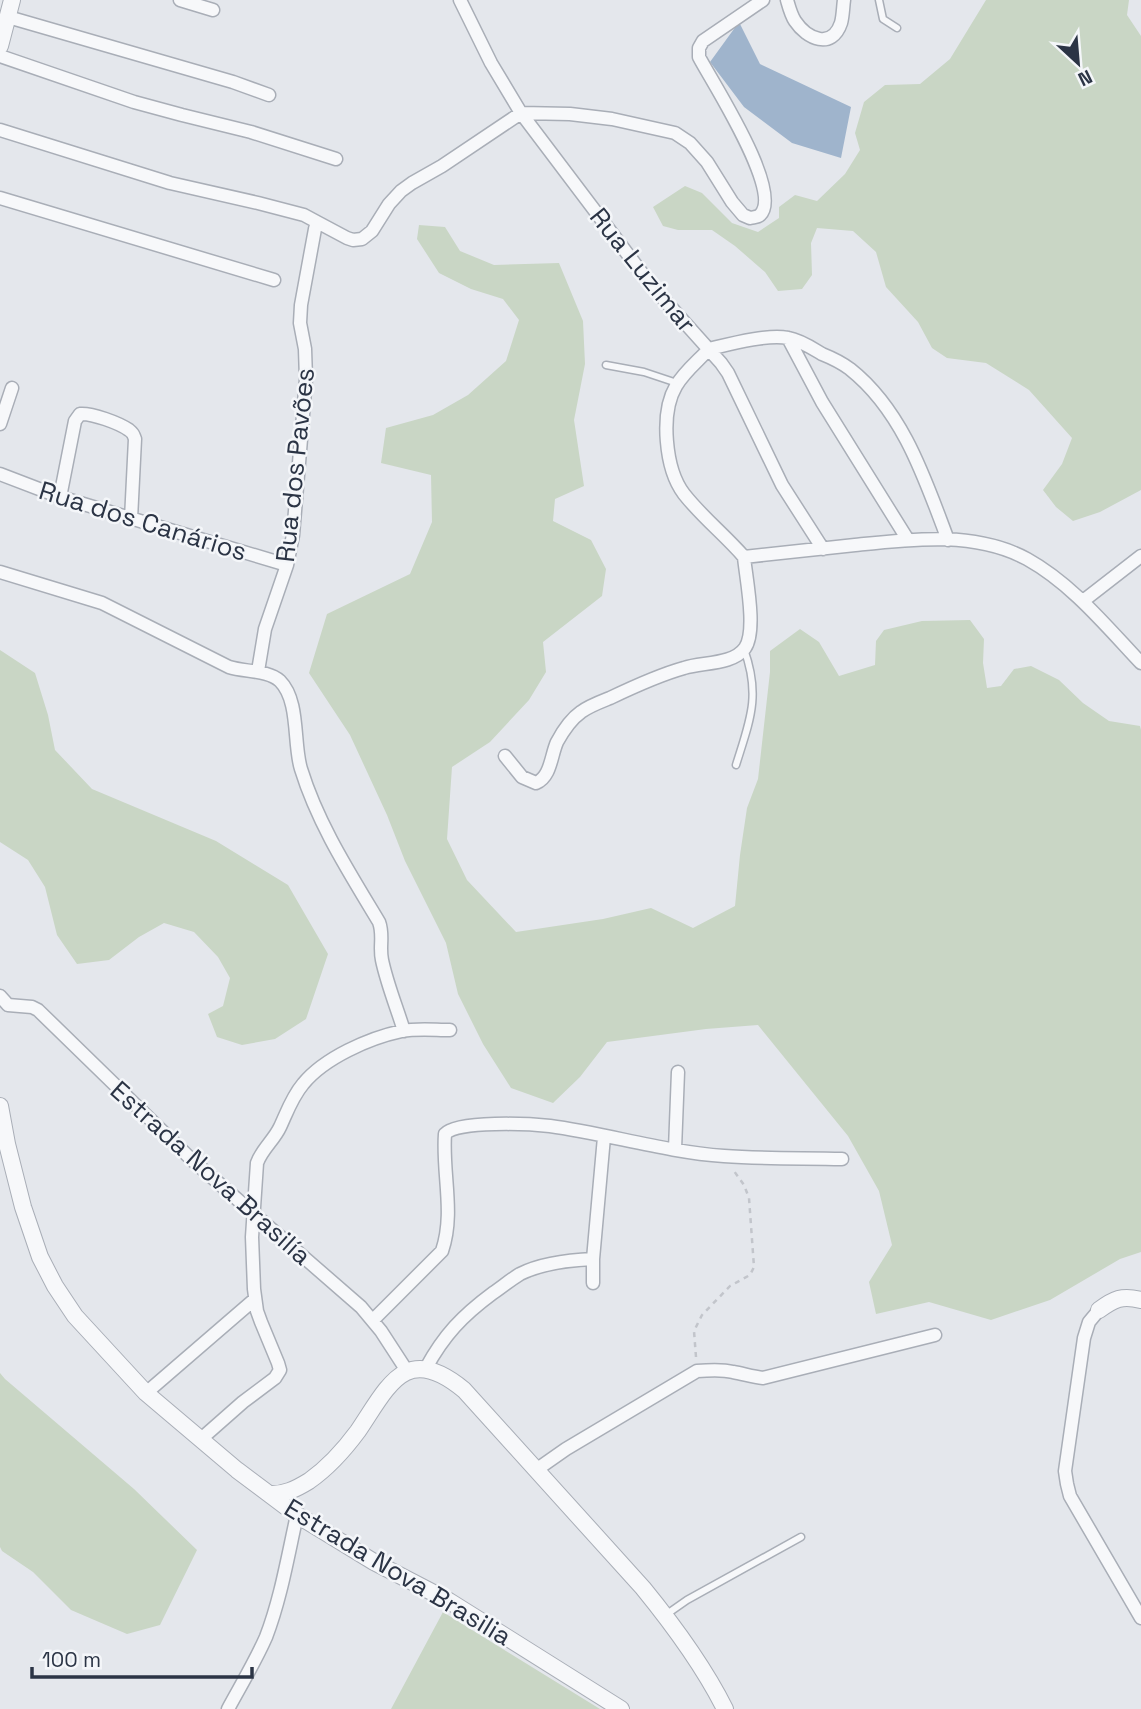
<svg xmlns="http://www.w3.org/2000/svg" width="1141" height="1709" font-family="'Space Grotesk',sans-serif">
	<rect width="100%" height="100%" fill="#e4e7ec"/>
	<path fill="#c9d6c5" d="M 986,0 L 1129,0 L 1127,15 L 1141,36 L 1141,490 L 1100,512 L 1073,521 L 1056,507 L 1043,490 L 1062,464 L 1072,438 L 1029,390 L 986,363 L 947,358 L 932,348 L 918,322 L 886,287 L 876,252 L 853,231 L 817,228 L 811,243 L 812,275 L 802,289 L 778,291 L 765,272 L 735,246 L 712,230 L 678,230 L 663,226 L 653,207 L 685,186 L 702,193 L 732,223 L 758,232 L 779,218 L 779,207 L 795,195 L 817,201 L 845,174 L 860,150 L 855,133 L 864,102 L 885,85 L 920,84 L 950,59 Z
		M 419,225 L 445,227 L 460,251 L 494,265 L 559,263 L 583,321 L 585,364 L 574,420 L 584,486 L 555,499 L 553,521 L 591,540 L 606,569 L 602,596 L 543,642 L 546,672 L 529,700 L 490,742 L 452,767 L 447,839 L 467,880 L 516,932 L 603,919 L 651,908 L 693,928 L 735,906 L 740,855 L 747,808 L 758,779 L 770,672 L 770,651 L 800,629 L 819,642 L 839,676 L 875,665 L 876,641 L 884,630 L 922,621 L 970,620 L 984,639 L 983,663 L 987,688 L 1001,686 L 1014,669 L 1031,666 L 1059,680 L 1083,703 L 1109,721 L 1140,726 L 1141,730 L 1141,1252 L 1120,1259 L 1050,1300 L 991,1320 L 929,1302 L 876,1314 L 869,1282 L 892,1245 L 879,1191 L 848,1136 L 758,1025 L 706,1029 L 607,1042 L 580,1077 L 553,1103 L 511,1088 L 483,1044 L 458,994 L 446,943 L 405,861 L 387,815 L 350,735 L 309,673 L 327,614 L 410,574 L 432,522 L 431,475 L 381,463 L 386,428 L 433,415 L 468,395 L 506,361 L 519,320 L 503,299 L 471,289 L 439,273 L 417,239 Z
		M 0,650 L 35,673 L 48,715 L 55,750 L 92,789 L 216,841 L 288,885 L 328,954 L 306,1019 L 275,1039 L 242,1045 L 217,1037 L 208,1014 L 223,1006 L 230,978 L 218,957 L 194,932 L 164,923 L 139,937 L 109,960 L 77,964 L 57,935 L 45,887 L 28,860 L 0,842 Z
		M 0,1373 L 5,1379 L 134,1489 L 197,1550 L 160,1625 L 127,1634 L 71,1610 L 33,1572 L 2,1551 L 0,1547 Z
		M 443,1612 L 600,1709 L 391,1709 Z"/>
	<path fill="#9fb4cc" d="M 739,22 L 760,64 L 851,107 L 841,158 L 792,143 L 744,107 L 710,62 Z"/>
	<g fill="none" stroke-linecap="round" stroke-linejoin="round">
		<g stroke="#a9aeb7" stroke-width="9">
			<path id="service" d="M 879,0 L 883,19 L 897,28
				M 606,365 L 644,372 L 677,383
				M 736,765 C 750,720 761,696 744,649
				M 667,1614 L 687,1600 L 801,1537"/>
		</g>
		<g stroke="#a9aeb7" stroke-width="15">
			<path id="minor" d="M 180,0 L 213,10
				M 460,0 L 491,63 L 521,113 L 651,285 L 721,363 L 728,373 L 782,485 L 823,549
				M 787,0 C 789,7 791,15 795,21 C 807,39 832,50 841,23 C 843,16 843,7 844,0
				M 8,17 L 233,82 L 269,95
				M 0,56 L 134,102 L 182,115 L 251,132 L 336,159
				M 0,130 L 170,183 L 258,203 L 304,215 L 317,222 L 315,229 L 301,305 L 300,323 L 305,349 L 306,379 L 293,535 L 287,565 L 265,629 L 258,671
				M 0,198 L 274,280
				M 317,222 L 347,238 L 353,240 L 362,239 L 372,231 L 389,204 L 401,191 L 412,183 L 442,166 L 521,113 L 570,114 L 612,119 L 675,133 L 690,143 L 707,162 L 732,202 L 743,215 L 750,218 C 754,217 758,217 760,215 C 784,192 712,82 699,57 L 699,48 L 703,41 L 763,0
				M 788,338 L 822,402 L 908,540
				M 709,349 C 698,361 684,372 676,386 C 660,413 665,469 684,494 C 702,517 725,535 744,557 C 781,553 818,549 855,545 C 912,539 975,531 1027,559 C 1072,584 1106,626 1141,663
				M 709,349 C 730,344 767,334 788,338 C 800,340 812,348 822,354 C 832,358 842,363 850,369 C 903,411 925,479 948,540
				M 0,424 L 12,388
				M 0,474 L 60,497 L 287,565
				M 60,497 L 75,421 L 80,414 C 92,413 119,423 129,430 C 134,434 133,434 135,439 L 131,519
				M 0,572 L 102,603 L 229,667 C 245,672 268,670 280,681 C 300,701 293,744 301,769 C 318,824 349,872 379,922 C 384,935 379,947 382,960 C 387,984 397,1008 404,1031
				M 1083,601 L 1141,556
				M 505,756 L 522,777 L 536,783 C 551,777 551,755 557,742 C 563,731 571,719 581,712 C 589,706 600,702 610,698 C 633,687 659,675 684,668 C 702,662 733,665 745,648 C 757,631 746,578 744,557
				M 0,996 L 8,1005 L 32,1007 L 38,1010 L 191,1159 L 361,1307 L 381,1331 L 407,1371
				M 675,1149 L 678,1072
				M 593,1283 L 593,1259 L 604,1137
				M 1099,1310 L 1089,1322 L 1084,1338 L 1065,1471 L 1067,1484 L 1070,1496 L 1141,1618
				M 373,1320 L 442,1251 C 455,1213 442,1173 445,1134 C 457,1120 531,1124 550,1126 C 608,1134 666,1152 724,1156 C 763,1159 803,1158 842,1159
				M 426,1368 C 444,1335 462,1316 493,1293 C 502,1287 510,1280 520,1274 C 542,1263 569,1260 593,1259
				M 146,1393 L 255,1299
				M 201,1439 L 243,1402 L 275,1378 L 280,1370 L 278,1363 L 261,1322 L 257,1311 L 254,1289 L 252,1237 L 257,1163 C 262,1149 274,1140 280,1127 C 287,1112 292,1097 303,1084 C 324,1058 369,1038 402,1031 C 417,1028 435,1030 450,1030
				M 536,1470 L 566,1449 L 697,1371 C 709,1370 722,1369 733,1372 C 744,1374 753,1377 763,1378 L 935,1335
				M 228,1709 C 241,1685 255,1662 266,1637 C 281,1598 288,1555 297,1515"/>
		</g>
		<g stroke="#a9aeb7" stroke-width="18">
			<path id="tertiary" d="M 0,46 L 12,0
				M 0,1106 L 7,1144 L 23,1207 L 40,1257 L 55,1286 L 75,1316 L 146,1393 L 237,1470 L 297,1515 L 374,1562 L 449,1601 L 621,1709
				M 1099,1310 C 1114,1299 1122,1295 1141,1300
				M 269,1494 C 284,1495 296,1489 309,1481 C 329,1467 344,1450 358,1431 C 389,1385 406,1342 464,1390 L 643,1588 C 674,1626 703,1665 725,1709"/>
		</g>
		<path stroke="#c2c5cb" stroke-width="2.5" stroke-dasharray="5 5" stroke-linecap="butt" d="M 696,1357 L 694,1331 L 702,1315 L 730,1286 L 750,1275 L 754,1267 L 749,1198 L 744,1185 L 734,1171"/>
		<use href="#service" stroke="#f7f8fa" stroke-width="6"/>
		<use href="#minor" stroke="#f7f8fa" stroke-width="12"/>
		<use href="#tertiary" stroke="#f7f8fa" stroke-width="16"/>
	</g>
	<g text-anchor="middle" stroke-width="5" stroke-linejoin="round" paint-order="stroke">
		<g font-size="26" fill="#2b3445" stroke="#f4f6f9">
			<text transform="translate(643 270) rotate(51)" y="9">Rua Luzimar</text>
			<text transform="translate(295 465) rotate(-84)" y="9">Rua dos Pavões</text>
			<text transform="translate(143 521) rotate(17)" y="9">Rua dos Canários</text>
			<text transform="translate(211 1173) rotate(42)" y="9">Estrada Nova Brasilía</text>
			<text transform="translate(398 1572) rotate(31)" y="9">Estrada Nova Brasilia</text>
		</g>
	</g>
	<g transform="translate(1078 63) rotate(154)" stroke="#f4f6f9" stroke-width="5" paint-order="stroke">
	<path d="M0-5L12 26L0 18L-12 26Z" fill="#2b3445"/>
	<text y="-10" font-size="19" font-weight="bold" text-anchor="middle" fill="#2b3445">N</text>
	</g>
	<path d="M32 1667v10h220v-10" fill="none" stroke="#2b3445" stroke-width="3.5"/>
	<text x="42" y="1667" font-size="21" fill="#2b3445" stroke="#f4f6f9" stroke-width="5" paint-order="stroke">100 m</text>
</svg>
